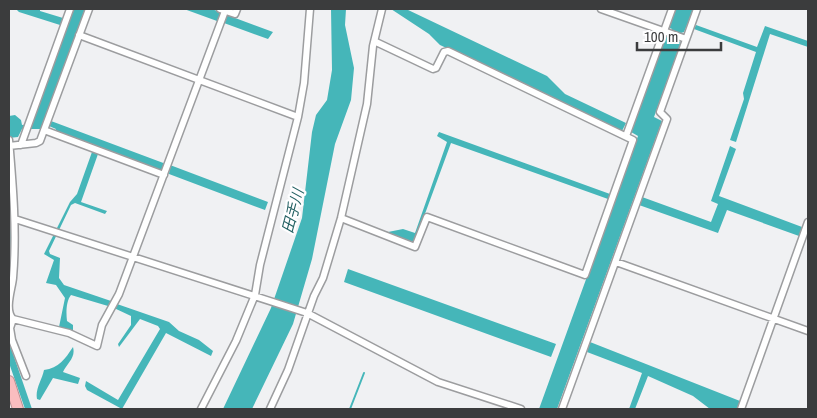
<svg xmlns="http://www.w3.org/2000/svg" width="817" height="418" font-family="'Archivo Narrow','Noto Sans JP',sans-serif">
	<rect width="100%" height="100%" fill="#f0f1f3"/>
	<path fill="#45b6b9" d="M 16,9 L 40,9 L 40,11 L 63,18 L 60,25 L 19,12 Z
		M 73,9 L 86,9 L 41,129 L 22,129 L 18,137 L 9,138 L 9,116 L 15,115 L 21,120 L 22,125 L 31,124 Z
		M 184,9 L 211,9 L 221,12 L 217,21 Z
		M 331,9 L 346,9 L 345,25 L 354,68 L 351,100 L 335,144 L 312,259 L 293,324 L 252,409 L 223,409 L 271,308 L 302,218 L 312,132 L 316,115 L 327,100 L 332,70 Z
		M 391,9 L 406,9 L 547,76 L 565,94 L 626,123 L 622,131 L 440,45 L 429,34 Z
		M 675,9 L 694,9 L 684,32 L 681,33 L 678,40 L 681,43 L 654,117 L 662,121 L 557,409 L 539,409 L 638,136 L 631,132 L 665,37 L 669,37 L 672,29 L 668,27 Z
		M 227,15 L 273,32 L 268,39 L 224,23 Z
		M 696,25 L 757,47 L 765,26 L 808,41 L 808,47 L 770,34 L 736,142 L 730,140 L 744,99 L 743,93 L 756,52 L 694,29 Z
		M 51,121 L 166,164 L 162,172 L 55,132 L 56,129 L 49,126 Z
		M 439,132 L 610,194 L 608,199 L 451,143 L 415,241 L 412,243 L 363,225 L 364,224 L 388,232 L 403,229 L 415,233 L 447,142 L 437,136 Z
		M 730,146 L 736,149 L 719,196 L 802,227 L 799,236 L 727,210 L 718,233 L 639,205 L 642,197 L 711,222 L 718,204 L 711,201 Z
		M 92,152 L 98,154 L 81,202 L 107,211 L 105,214 L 75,203 L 71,205 L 49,251 L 50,254 L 60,258 L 59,278 L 64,285 L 111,301 L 108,306 L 71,295 C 66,301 66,313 67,321 L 73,325 L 73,331 L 59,327 L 65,298 L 56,285 L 46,283 L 54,260 L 44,254 L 70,202 L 77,194 Z
		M 170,165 L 268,202 L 265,210 L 169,174 Z
		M 9,188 L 12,217 L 9,286 Z
		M 348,269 L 556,344 L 551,357 L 344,282 Z
		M 117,304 L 169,322 L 179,331 L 199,340 L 213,351 L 211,356 L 166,333 L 122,409 L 87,390 L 85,386 L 86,381 L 118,400 L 160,329 L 158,326 L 140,319 L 119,347 L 118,344 L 131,325 L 131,316 L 114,308 Z
		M 9,341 L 10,345 L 32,409 L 25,409 L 9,363 Z
		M 590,342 L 740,401 L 737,409 L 710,409 L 693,396 L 648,376 L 635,409 L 629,409 L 642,373 L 587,352 Z
		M 73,347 C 76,358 67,363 63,372 L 80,378 L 78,384 L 53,378 L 40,400 L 37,399 C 35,389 42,380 44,370 C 59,368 65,359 73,347 Z"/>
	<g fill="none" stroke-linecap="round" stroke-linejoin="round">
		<path stroke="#45b6b9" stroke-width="2" d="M 350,409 L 364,373"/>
		<g stroke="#9c9d9f" stroke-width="9">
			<path id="minor" d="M 220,9 L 235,14 L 237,9
				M 601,9 L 686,39
				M 79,35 L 298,117
				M 44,130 L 164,175
				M 626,136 L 672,9
				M 9,140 C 13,186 17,232 13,278 C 12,289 4,310 13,319 L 10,328 L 12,340 L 26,376
				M 21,145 L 70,9
				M 9,146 L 36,143 L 40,141 L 89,9
				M 341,218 L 415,247 L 427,217 L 585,275 L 633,140 L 448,51 L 444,52 L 436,68 L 433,69 L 376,42
				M 15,219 L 307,313 L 438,382 L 521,409
				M 616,262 L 808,331
				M 13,319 L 69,333 L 97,346 L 102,325 L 119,294 L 225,11
				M 201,409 L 236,341 L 255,295 L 260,265 L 298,117 L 304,83 L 310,9
				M 270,409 L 288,370 L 314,296 L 323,278 L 341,218 L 367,104 L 373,46 L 382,9
				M 562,409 L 667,119 L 660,112 L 697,9
				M 741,409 L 808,222"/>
		</g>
		<g stroke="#b79092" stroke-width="12">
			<path id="highway" d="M 9,381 L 18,409"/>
		</g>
		<use href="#minor" stroke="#fff" stroke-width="6"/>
		<use href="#highway" stroke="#fabdbf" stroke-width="10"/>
	</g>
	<g text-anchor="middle" stroke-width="4.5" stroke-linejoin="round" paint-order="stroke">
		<g font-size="15" font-style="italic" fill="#256264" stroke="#fefeff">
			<text transform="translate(293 211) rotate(-75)" y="5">田手川</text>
		</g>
	</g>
	<rect width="817" height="418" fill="none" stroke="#3b3c3d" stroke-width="20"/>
	<path d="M637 42v8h84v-8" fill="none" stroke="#3b3c3d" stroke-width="2.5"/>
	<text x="644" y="42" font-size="15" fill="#3b3c3d" stroke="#fefeff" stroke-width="4" paint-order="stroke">100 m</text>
</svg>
